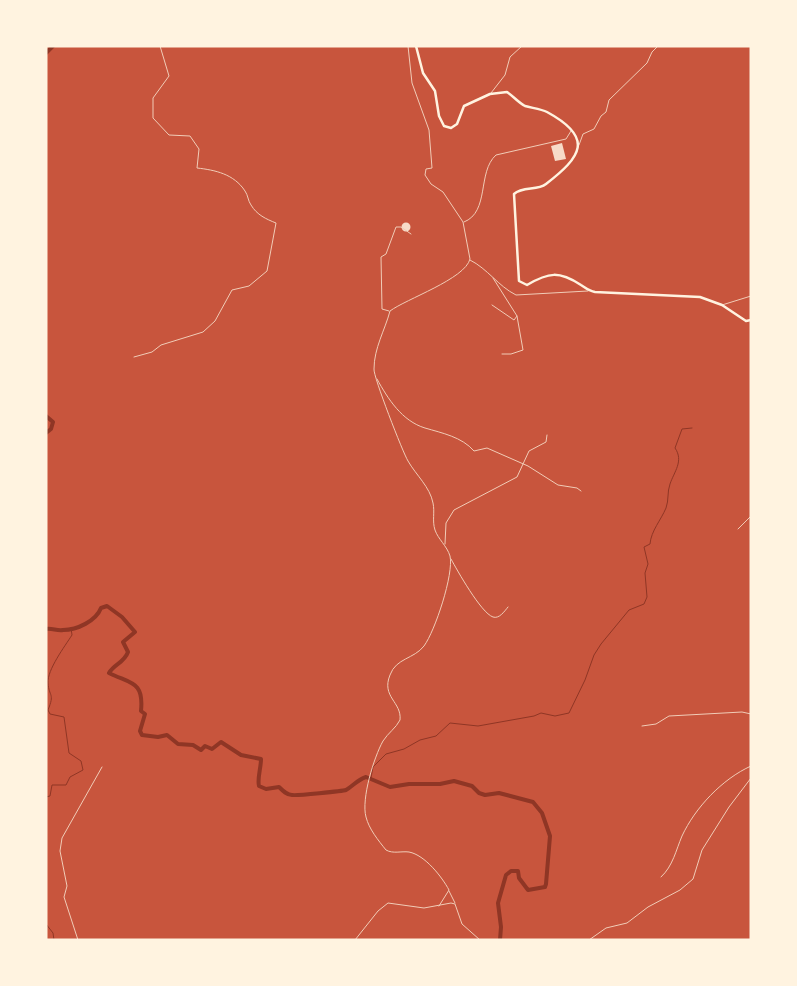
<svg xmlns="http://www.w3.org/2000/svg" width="797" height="986" font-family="Signika,sans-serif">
	<rect width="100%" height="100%" fill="#c8553d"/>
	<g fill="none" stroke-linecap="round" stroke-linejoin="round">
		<path stroke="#8f3625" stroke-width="1" d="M 371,778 L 373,767 L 386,754 L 404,749 L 420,740 L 436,736 L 450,723 L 478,726 L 534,716 L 541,713 L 555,716 L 569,713 L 585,680 L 594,655 L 601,644 L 629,610 L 644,604 L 647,597 L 645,573 L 648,564 L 644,547 L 650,544 C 651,531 661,520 666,508 C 669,500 667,492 670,484 C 674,472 684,461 675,448 L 682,429 L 692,428
			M 46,797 L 50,796 L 52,785 L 66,785 L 70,777 L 83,770 L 81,761 L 69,753 L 64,717 L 50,714 L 48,710 C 55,693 49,697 48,683 C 47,670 65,646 72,635 L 71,628
			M 46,924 L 53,933 L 54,940"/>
		<path stroke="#8f3625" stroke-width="4" d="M 46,53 L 53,46
			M 46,416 L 53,422 L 51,429 L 46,433
			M 46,629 C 52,628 57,631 63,630 C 77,630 96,621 101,608 L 107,606 L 122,617 L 135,632 L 123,642 L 128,652 C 124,663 114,664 109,673 C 131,684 144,681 141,711 L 145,714 L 140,731 L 142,735 L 158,737 L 167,735 L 178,744 L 193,745 L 201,750 L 205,746 L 212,749 L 221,742 L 241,755 L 261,759 C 261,768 257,779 259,786 L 266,789 L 279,787 C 283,791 287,795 292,795 C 296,796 343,791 346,790 C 353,786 357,780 366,777 L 390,787 L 409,784 L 440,784 L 454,781 L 472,786 L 479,793 L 485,795 L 499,793 L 533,802 L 542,813 L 550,836 L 546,884 L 545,887 L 528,890 L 519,878 L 518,871 L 511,871 L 506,875 L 498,903 L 501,927 L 500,940"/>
	</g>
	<path fill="#f7dbc8" d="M 562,143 L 566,159 L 555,161 L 551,146 Z
		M401.5 227a4.5 4.5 0 1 1 9 0a4.5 4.5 0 1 1-9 0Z"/>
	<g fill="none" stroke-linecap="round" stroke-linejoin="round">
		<path stroke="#f1ccb7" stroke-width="1" d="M 408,46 L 412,83 L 429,130 L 432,168 L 426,169 L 425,175 L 431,184 L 443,192 L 463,222 L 470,259 C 465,279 406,299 390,311 C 385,330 374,348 374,369 C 373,376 403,453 408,461 C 416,475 430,487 433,503 C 435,512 432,521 435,530 C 438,539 447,546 450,556 C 454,574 435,631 424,646 C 414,659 396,658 390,675 C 381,697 402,702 400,720 C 396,728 388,733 383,741 C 374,757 361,799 366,817 C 369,829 378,840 386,850 C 393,854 401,851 409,852 C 425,855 442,877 449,890 L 439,906
			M 491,93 L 505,75 L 510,57 L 522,46
			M 579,145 L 583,134 L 594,129 L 601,116 L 606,112 L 609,100 L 647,63 L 652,52 L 658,46
			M 464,222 C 490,212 477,172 496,155 L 566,139 L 571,131
			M 470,260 C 488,269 498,286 516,295 L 588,291
			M 492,305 L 514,320 L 517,316 L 493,278
			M 722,305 L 751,296
			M 389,311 L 382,309 L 381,257 L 386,254 L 396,227 L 401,227 L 411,234
			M 502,354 L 511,354 L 523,350 L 517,316
			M 134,357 L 152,352 L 161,345 L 203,332 L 215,321 L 232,290 L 249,286 L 267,271 L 276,223 C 266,219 257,215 251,205 C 248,201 248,195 245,191 C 234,174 215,170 197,168 L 199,149 L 190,136 L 169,135 L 153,118 L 153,98 L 169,76 L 160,46
			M 377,379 C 388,399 402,421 425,428 C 442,433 462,437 474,451 L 487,448 L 528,466 L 558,485 L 577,488 L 581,491
			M 738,529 L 751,516
			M 445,544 L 446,523 L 454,510 L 517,477 L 529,451 L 546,442 L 547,435
			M 451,559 C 457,570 481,613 493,617 C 499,619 504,612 508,607
			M 642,726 L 656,724 L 669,716 L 742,712 L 751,714
			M 661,877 C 673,866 676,850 682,836 C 695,808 722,779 751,766
			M 449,891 L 455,903
			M 78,940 L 64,897 L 67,886 L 60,851 L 62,838 L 102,767
			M 355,940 L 378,911 L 388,903 L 424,908 L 451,903 L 455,904 L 462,924 L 480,940
			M 589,940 L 606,928 L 627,923 L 648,907 L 680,890 L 693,879 L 702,850 L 729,807 L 751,778"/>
		<path stroke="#fff3e0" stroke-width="2.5" d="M 416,46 L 423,73 L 435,91 L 439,116 L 444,126 L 451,128 L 457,124 L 464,106 L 490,94 L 507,92 C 513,96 519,103 525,106 C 532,108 541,109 547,112 C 595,138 581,157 546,184 C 537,191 523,186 514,194 L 519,281 L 527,285 C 549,272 559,271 581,285 C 586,288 589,291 595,292 L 700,297 L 722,305 L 746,321 L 751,320"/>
	</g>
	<rect width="797" height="986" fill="none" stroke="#fff3e0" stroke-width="95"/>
</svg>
